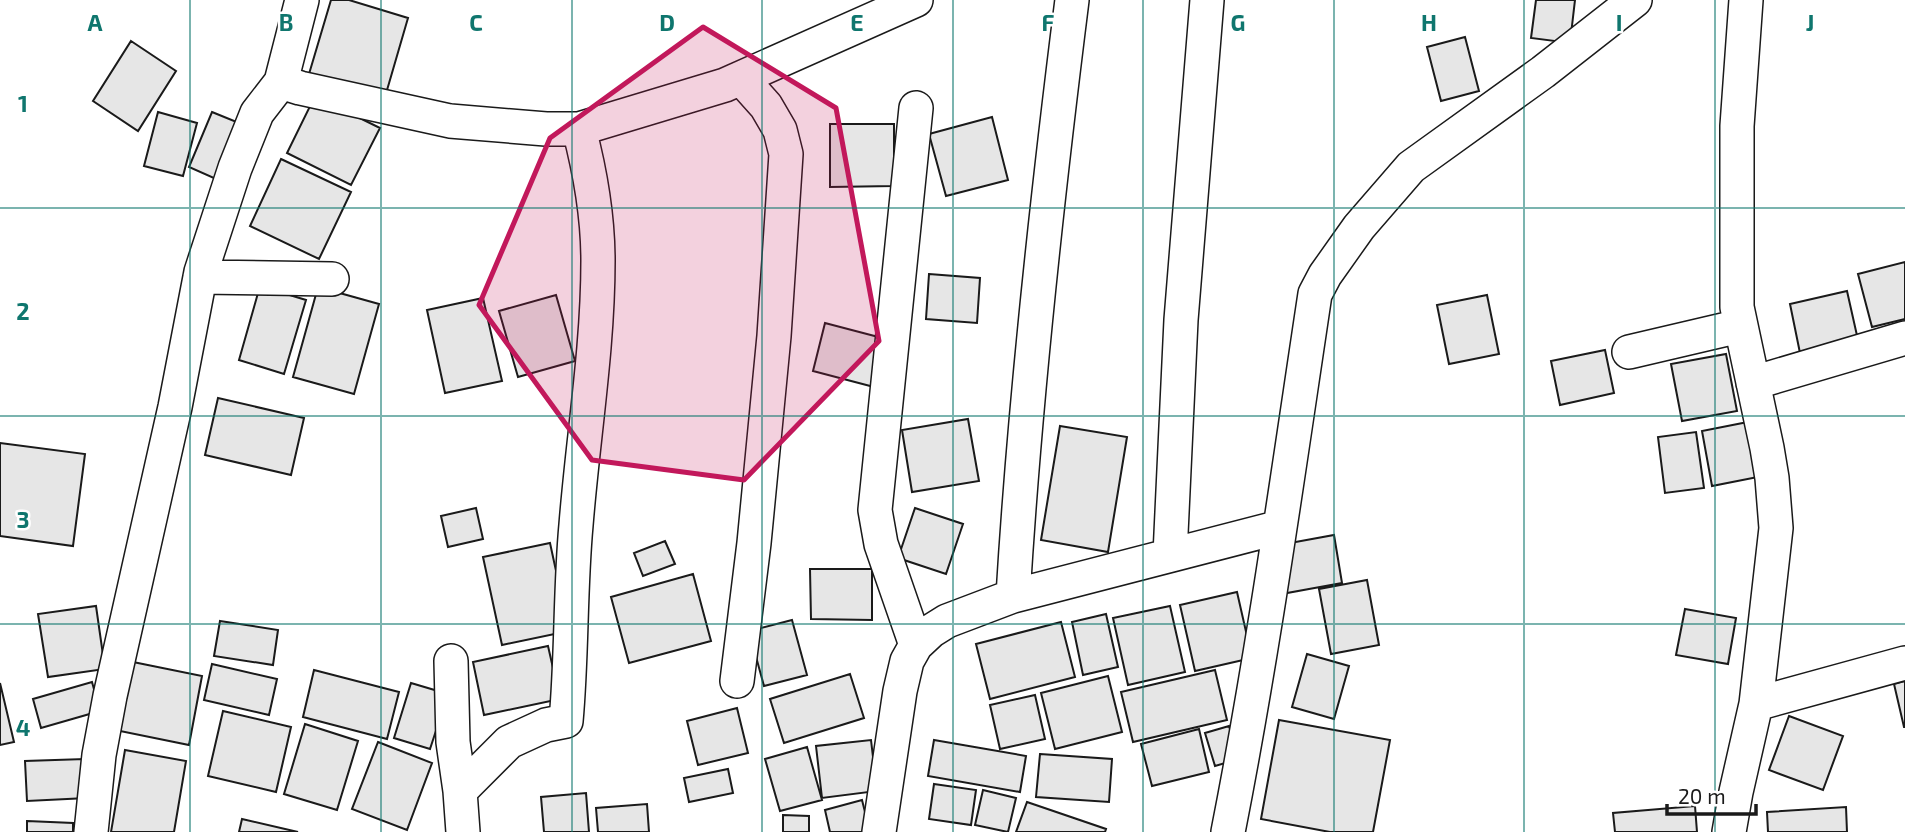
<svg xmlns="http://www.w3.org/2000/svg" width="1905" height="832" font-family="'Exo 2',sans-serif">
	<rect width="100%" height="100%" fill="#fff"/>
	<path fill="#e6e6e6" stroke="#1a1a1a" stroke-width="2" d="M 331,0 L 349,0 L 408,18 L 385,97 L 309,74 Z
		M 1536,0 L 1575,0 L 1570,43 L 1531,38 Z
		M 1465,37 L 1479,91 L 1441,101 L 1427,47 Z
		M 131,41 L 176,71 L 138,131 L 93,101 Z
		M 315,96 L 380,128 L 351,185 L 287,153 Z
		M 158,112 L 197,123 L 183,176 L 144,166 Z
		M 212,112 L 249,127 L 225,183 L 189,167 Z
		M 992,117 L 1008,180 L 946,196 L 929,134 Z
		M 830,124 L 894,124 L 894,186 L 830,187 Z
		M 281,159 L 351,192 L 319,259 L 250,226 Z
		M 1905,262 L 1905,319 L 1872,327 L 1858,274 Z
		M 929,274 L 980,278 L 977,323 L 926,319 Z
		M 260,286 L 306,300 L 284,374 L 239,360 Z
		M 318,287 L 379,304 L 354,394 L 293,377 Z
		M 1847,291 L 1858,340 L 1800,353 L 1790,304 Z
		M 556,295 L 575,361 L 518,377 L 499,311 Z
		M 1487,295 L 1499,354 L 1449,364 L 1437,305 Z
		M 483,298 L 502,381 L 445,393 L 427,310 Z
		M 825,323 L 886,339 L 874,387 L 813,371 Z
		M 1605,350 L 1614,393 L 1560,405 L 1551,361 Z
		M 1726,354 L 1737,411 L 1682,421 L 1671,364 Z
		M 218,398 L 304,418 L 291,475 L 205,455 Z
		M 968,419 L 979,481 L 912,492 L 902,430 Z
		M 1758,420 L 1768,475 L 1712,486 L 1702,431 Z
		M 1060,426 L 1127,437 L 1108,552 L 1041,540 Z
		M 1696,432 L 1704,488 L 1665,493 L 1658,437 Z
		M 0,443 L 85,454 L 73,546 L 0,536 Z
		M 476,508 L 483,539 L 448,547 L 441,516 Z
		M 915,508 L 963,524 L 946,574 L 898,558 Z
		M 1334,535 L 1342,583 L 1287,593 L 1279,545 Z
		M 665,541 L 675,564 L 643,576 L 634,553 Z
		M 550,543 L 569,631 L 502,645 L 483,557 Z
		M 810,569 L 872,569 L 872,620 L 811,619 Z
		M 693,574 L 711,641 L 629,663 L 611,597 Z
		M 1367,580 L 1379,645 L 1331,654 L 1319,589 Z
		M 1237,592 L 1252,658 L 1195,671 L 1180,605 Z
		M 96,606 L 105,669 L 48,677 L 38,614 Z
		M 1170,606 L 1185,672 L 1128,685 L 1113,618 Z
		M 1685,609 L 1736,618 L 1728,664 L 1676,655 Z
		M 1106,614 L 1118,667 L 1083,675 L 1072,622 Z
		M 792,620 L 807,675 L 764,686 L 749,631 Z
		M 220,621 L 278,630 L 273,665 L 214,656 Z
		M 1061,622 L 1075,677 L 990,699 L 976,644 Z
		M 548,646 L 560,699 L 484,715 L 473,662 Z
		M 1307,654 L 1349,666 L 1334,719 L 1292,707 Z
		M 133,662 L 202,676 L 189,745 L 120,731 Z
		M 212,664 L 277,679 L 269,715 L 204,700 Z
		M 314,670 L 399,692 L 387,739 L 303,717 Z
		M 1215,670 L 1227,720 L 1133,742 L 1121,692 Z
		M 850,674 L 864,718 L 784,743 L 770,699 Z
		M 1108,676 L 1122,732 L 1055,749 L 1041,693 Z
		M 1905,681 L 1905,727 L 1904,727 L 1894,684 Z
		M 92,682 L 100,711 L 41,728 L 33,699 Z
		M 0,683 L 14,742 L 0,745 Z
		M 411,683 L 448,694 L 430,749 L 394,738 Z
		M 1035,695 L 1045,739 L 1000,749 L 990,705 Z
		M 737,708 L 748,753 L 698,765 L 687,721 Z
		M 223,711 L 291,727 L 276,792 L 208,776 Z
		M 1789,716 L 1843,736 L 1823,790 L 1769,770 Z
		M 1279,720 L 1390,740 L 1373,832 L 1330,832 L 1261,819 Z
		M 305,724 L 358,741 L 337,810 L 284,794 Z
		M 1229,726 L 1239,759 L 1215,766 L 1205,733 Z
		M 1199,729 L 1209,772 L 1152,786 L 1141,744 Z
		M 871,740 L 877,791 L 822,798 L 816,746 Z
		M 934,740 L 1026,756 L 1020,792 L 928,776 Z
		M 378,742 L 432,763 L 407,830 L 352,809 Z
		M 807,747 L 822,800 L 780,811 L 765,759 Z
		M 125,750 L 186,761 L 174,832 L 111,832 Z
		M 1040,754 L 1112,759 L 1109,802 L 1036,797 Z
		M 85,759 L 87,798 L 27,801 L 25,761 Z
		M 728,769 L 733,793 L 689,802 L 684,778 Z
		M 934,784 L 976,790 L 971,825 L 929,819 Z
		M 983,790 L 1016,798 L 1008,832 L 975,825 Z
		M 586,793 L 589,832 L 544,832 L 541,797 Z
		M 862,800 L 870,832 L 830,832 L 825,810 Z
		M 1027,802 L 1106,829 L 1105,832 L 1016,832 Z
		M 647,804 L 649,832 L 598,832 L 596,808 Z
		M 1695,806 L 1697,832 L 1615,832 L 1613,813 Z
		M 1846,807 L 1847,832 L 1768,832 L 1767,812 Z
		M 783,815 L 809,816 L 809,832 L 783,832 Z
		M 242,819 L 298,832 L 239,832 Z
		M 27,821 L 73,823 L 73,832 L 27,832 Z"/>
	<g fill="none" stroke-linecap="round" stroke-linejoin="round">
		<g stroke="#1a1a1a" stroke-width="36">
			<path id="minor" d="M 281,82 L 302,0
				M 916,108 L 875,510 L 881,544 L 916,645
				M 200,277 L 332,279
				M 1629,352 L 1740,326
				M 1753,383 L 1905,338
				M 1170,555 L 1181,320 L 1207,0
				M 1013,596 C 1025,397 1047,198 1072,0
				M 451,661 L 453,742 L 460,791 L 463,832
				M 737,681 L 754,543 L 774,336 L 786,154 L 780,130 L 766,106 L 741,78
				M 1756,704 L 1905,663
				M 460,791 L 509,742 L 546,725 L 566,721 C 572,656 570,590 576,525 C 583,437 598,349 598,261 C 598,217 590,171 579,129
				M 91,832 L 99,755 L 110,696 L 175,407 L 201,272 L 235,168 L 257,113 L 281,82 L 300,88 L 450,121 L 546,129 L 579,129 L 725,85 L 916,0
				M 879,832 L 900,691 L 907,661 L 916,645 L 931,631 L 947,621 L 1013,596 L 1280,527
				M 1228,832 C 1263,654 1288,473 1315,294 L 1325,275 L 1359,227 L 1411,167 L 1543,72 L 1635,0
				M 1729,832 L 1736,792 L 1756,704 L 1776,528 L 1772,478 L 1767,448 L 1737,307 L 1737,126 L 1746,0"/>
		</g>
		<use href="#minor" stroke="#fff" stroke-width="33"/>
	</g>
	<path fill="#c2185b" fill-opacity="0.2" stroke="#c2185b" stroke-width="5" stroke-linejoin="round" d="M 703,27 L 836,108 L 879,341 L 744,480 L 592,460 L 479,305 L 550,138 Z"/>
	<path fill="none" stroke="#0f766e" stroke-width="2" stroke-opacity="0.55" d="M 190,0 L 190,832M 381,0 L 381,832M 572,0 L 572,832M 762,0 L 762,832M 953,0 L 953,832M 1143,0 L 1143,832M 1334,0 L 1334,832M 1524,0 L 1524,832M 1715,0 L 1715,832M 0,208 L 1905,208M 0,416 L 1905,416M 0,624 L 1905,624"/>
	<g font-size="23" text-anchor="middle" font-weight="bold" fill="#0f766e" stroke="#fff" stroke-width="5" stroke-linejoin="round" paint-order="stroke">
		<text x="95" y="31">A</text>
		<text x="286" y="31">B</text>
		<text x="476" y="31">C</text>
		<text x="667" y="31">D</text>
		<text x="857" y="31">E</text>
		<text x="1048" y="31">F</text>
		<text x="1238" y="31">G</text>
		<text x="1429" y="31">H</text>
		<text x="1619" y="31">I</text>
		<text x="1810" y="31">J</text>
		<text x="23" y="112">1</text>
		<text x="23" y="320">2</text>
		<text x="23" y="528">3</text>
		<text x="23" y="736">4</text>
	</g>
	<path d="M1667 804v10h89v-10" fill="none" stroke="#1a1a1a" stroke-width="3.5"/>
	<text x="1678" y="804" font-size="21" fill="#1a1a1a" stroke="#ffffff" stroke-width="5" paint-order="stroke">20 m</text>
</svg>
